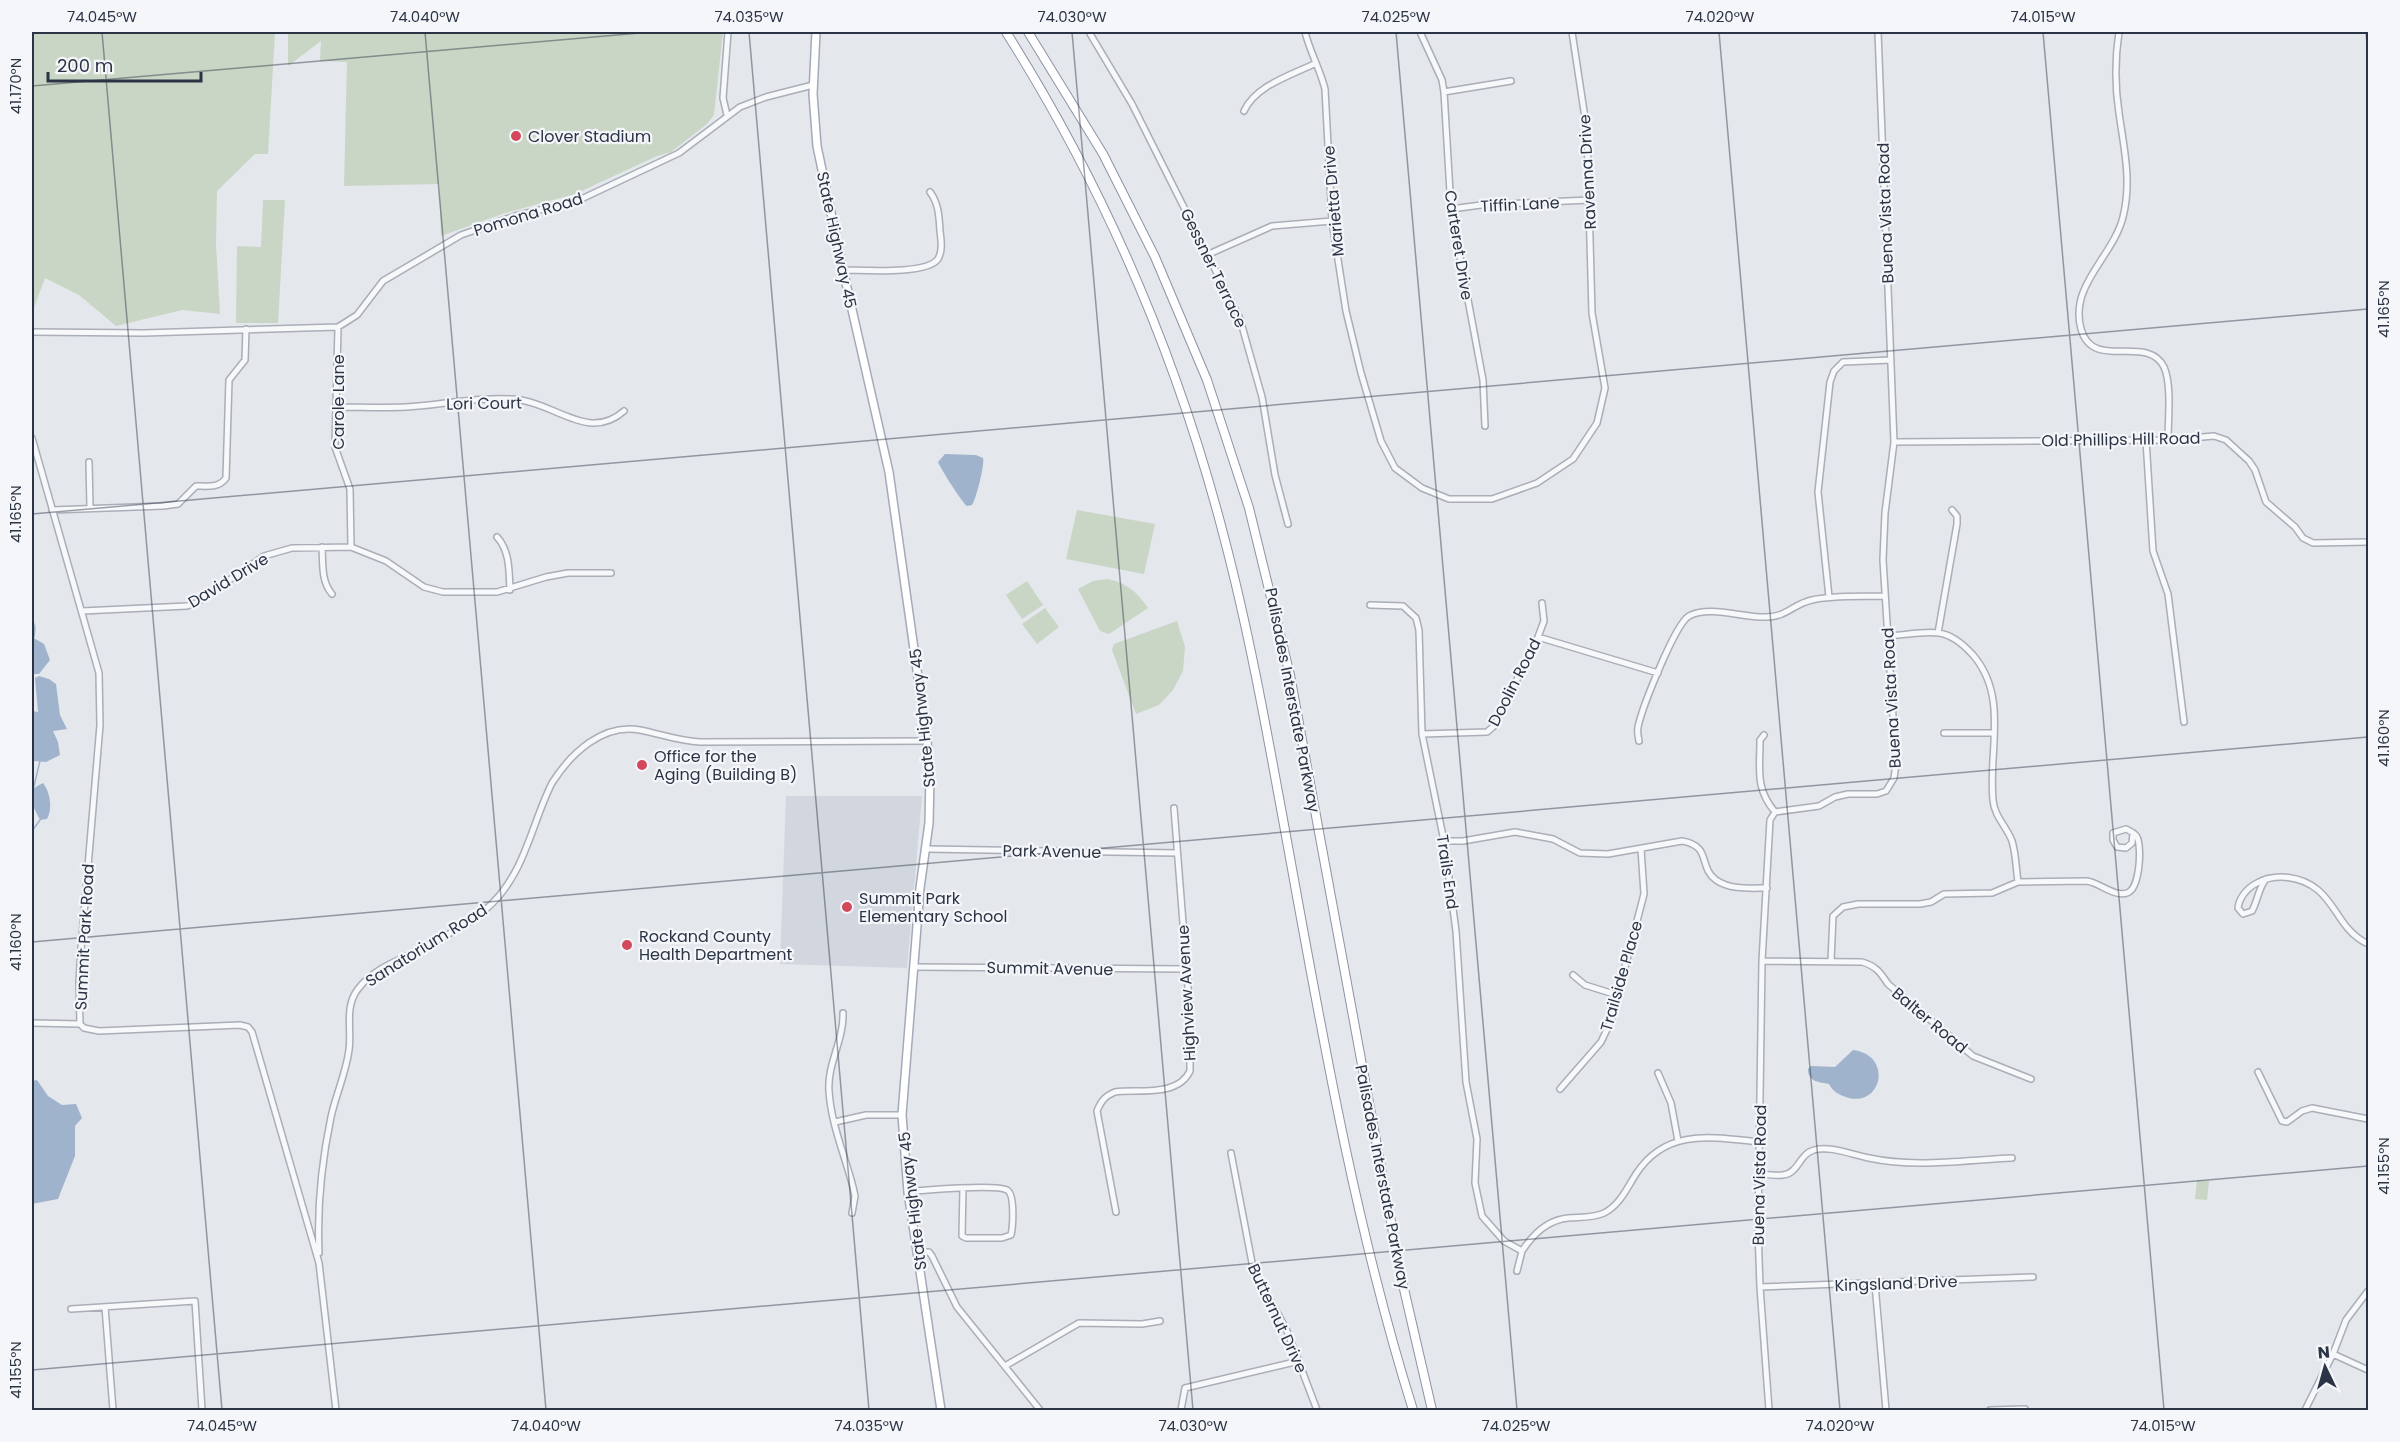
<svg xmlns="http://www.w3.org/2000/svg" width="2400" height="1442" font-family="Poppins,sans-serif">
	<rect width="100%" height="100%" fill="#e4e7ec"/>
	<path fill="#d2d6de" d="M 786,796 L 922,796 L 907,968 L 780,964 Z"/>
	<path fill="#c9d6c5" d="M 32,32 L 275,32 L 268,154 L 255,154 L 217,191 L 216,244 L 220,314 L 182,310 L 116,326 L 79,295 L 45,278 L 32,313 Z
		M 288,32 L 723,32 L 714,115 L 707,124 L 671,152 L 657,156 L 575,194 L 505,213 L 441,236 L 439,184 L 344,186 L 347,62 L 320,61 L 321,41 L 288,66 Z
		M 263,200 L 285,200 L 278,323 L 236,323 L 237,246 L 261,247 Z
		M 1077,510 L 1155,524 L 1144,574 L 1066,559 Z
		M 1108,579 C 1127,583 1137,592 1148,608 L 1109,634 L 1100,631 L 1078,589 L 1093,581 Z
		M 1027,581 L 1043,605 L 1022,619 L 1006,595 Z
		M 1045,608 L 1059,627 L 1037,644 L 1022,624 Z
		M 1177,621 L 1185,647 L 1183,671 L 1173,690 L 1159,705 L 1136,714 L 1112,650 L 1114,644 Z
		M 2197,1180 L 2209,1181 L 2207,1200 L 2195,1199 Z"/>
	<path fill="#9fb4cc" d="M 945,454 L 976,455 L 983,458 C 985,464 976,500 972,505 L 967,506 C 963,504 939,466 938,462 Z
		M 32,637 L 44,644 L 50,660 L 39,674 L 34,674 L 32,671 Z
		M 39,676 L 49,679 L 56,684 L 60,715 L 67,729 L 53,731 L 58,742 L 60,755 L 46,762 L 34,761 L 32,758 L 32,711 L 38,712 L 35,678 Z
		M 43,783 C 50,792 53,808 47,819 L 40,820 L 32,804 L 32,789 Z
		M 1853,1050 C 1895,1055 1881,1112 1843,1096 C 1836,1093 1833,1091 1829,1084 C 1819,1082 1808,1082 1808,1069 L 1811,1066 L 1835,1067 Z
		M 37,1080 L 48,1096 L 62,1105 L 76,1104 L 82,1118 L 75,1126 L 75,1156 L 58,1199 L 32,1204 L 32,1081 Z"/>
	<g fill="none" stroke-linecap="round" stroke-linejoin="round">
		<path stroke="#9fb4cc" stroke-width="1.5" d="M 32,618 L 35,628 L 34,637
			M 34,786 L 40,761
			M 32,831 L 40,820"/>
		<g stroke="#a9aeb7" stroke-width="8">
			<path id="minor" d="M 1089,32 L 1132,104 L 1240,319 L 1262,397 L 1275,475 L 1288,524
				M 1305,32 C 1310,52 1320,69 1325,89 L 1332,221 L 1346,311 L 1361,373 L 1381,441 L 1395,468 L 1422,488 L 1449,499 L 1492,499 L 1537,483 L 1573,459 L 1597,423 L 1605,388 L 1592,313 L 1587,131 L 1572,32
				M 1420,32 L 1442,80 L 1444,92 L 1451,209 L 1483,380 L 1485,426
				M 2119,32 C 2115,58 2115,87 2119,113 C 2124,149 2132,181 2123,217 C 2113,257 2069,285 2081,329 C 2093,372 2147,333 2164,367 C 2172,385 2168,420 2168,440
				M 1444,92 L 1511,81
				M 1244,111 C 1256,85 1292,75 1316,63
				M 727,115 L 723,98 L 728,32
				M 1451,209 L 1481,205 L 1589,200
				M 1209,254 L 1272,226 L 1332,221
				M 843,270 C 862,270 927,275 938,259 C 943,250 941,240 940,231 C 939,217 939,204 930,192
				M 338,327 L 335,447 L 350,489 L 351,547
				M 32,332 L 144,333 L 338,327 L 357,315 L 383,281 L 461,235 L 515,216 L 577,201 L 679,153 L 740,107 L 766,97 L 813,85
				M 337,407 C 360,407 384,408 406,407 C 441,405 487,395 521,400 C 558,406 590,441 624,411
				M 32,438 L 99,673 L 100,725 L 81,949 L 79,983 L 80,1024 L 84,1028 L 99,1031 L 240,1025 L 248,1027 L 252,1032 L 319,1263 L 336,1410
				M 2146,440 L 2153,551 L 2168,594 L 2184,722
				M 1894,442 L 2168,440 L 2214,436 L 2226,440 L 2249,461 L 2255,470 L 2266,502 L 2295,527 L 2303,538 L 2313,543 L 2368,542
				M 89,462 L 90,507
				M 52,510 L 163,506 L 178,504 L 196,486 C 208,486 219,488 226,478 L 229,380 L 245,360 L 246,329
				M 497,537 C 510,551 509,571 510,590
				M 322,547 C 323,564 321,581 332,594
				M 1829,597 L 1818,492 L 1830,382 L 1834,371 L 1843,362 L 1891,360
				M 1370,605 L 1403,606 L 1416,618 L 1419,630 L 1422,734 L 1444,841 L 1456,931 L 1466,1082 L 1477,1139 L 1475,1183 L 1482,1216 L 1504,1241 L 1522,1251 C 1533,1234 1547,1220 1568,1218 C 1580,1217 1594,1218 1604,1213 C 1620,1205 1627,1188 1636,1174 C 1666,1128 1711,1137 1760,1142
				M 82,611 L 187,606 L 196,603 L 264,556 L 292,548 L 351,547 L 386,561 L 424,587 L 443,592 L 497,592 L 546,577 L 568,573 L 611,573
				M 1938,633 L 1957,524 L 1957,516 L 1952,510
				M 1889,636 C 1905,635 1924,631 1939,633 C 1953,635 1964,645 1973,655 C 2009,697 1988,751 1993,800 C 1994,816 2007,827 2012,841 C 2016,854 2016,868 2018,882
				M 1538,637 L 1658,673
				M 1944,733 L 1994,733
				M 1422,734 L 1487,732 L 1494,726 L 1538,637 L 1544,621 L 1542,603
				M 1764,735 L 1760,740 C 1760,770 1755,788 1775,812
				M 1639,741 C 1638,736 1637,732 1638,727 C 1642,708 1675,624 1689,616 C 1709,605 1744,618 1766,617 C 1787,617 1793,604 1812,600 C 1835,595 1861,597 1885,596
				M 1444,841 L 1463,841 L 1515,832 L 1553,839 L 1580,853 L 1608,854 L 1682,841 C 1712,846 1698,867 1716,880 C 1730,890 1751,888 1767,888
				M 927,849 L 1177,853
				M 2266,879 C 2258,889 2258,900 2252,911 L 2243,914 L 2238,908 C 2239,898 2247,888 2257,883 C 2276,873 2301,876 2318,890 C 2338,907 2341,931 2368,944
				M 1762,961 L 1862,962 C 1876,966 1880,972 1888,984 L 1973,1056 L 2031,1079
				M 1831,961 L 1833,916 L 1843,907 L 1858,904 L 1920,904 L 1931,902 L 1944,894 L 1992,893 L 2018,882 L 2087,881 C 2100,883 2114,897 2127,893 C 2140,889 2142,847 2137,837 C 2135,833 2130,831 2126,829 L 2113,833 L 2113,840 L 2117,847 L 2126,848 L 2132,843 L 2133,833
				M 914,967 L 1186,969
				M 1573,975 L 1585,985 L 1617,995
				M 843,1013 C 844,1040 827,1064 829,1091 C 831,1124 845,1156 853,1187 L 855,1196 L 852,1213
				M 32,1023 L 80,1024
				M 2258,1072 L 2282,1121 L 2287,1122 L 2302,1111 L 2312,1108 L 2368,1119
				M 1658,1073 L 1671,1103 L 1678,1141
				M 1560,1089 L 1601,1042 L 1611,1021 L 1644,894 L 1641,849
				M 835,1122 L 866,1115 L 902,1115
				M 1231,1153 L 1253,1268 L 1287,1331 L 1317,1410
				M 1759,1174 C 1767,1174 1775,1176 1783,1175 C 1799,1173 1799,1154 1814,1150 C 1829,1145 1853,1155 1869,1158 C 1915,1168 1965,1160 2012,1158
				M 908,1192 C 924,1190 996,1184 1007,1190 C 1015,1194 1013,1226 1011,1235 L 1002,1238 L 966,1238 L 962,1236 L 963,1188
				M 1116,1212 L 1097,1111 C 1101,1101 1105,1096 1115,1092 C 1139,1089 1178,1097 1190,1071 L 1190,1013 L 1174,808
				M 917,1252 L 929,1252 L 932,1256 L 957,1307 L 1040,1410
				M 319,1253 C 317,1208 322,1160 331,1117 C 336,1094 346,1073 349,1050 C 352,1029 344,1007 358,989 C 375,966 404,959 427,946 C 446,935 468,925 485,910 C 525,876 530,827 552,783 C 571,753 603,723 640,730 C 660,734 679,741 700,742 L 927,741
				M 1517,1271 L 1522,1251
				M 1875,1284 L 1886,1410
				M 1760,1287 L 2033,1277
				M 105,1307 L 113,1410
				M 71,1309 L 195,1301 L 202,1410
				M 2333,1354 L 2368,1370
				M 1005,1366 L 1079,1323 L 1142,1324 L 1160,1321
				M 1181,1410 L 1185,1388 L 1299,1361
				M 1769,1410 L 1760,1287 L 1758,1230 L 1762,961 L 1770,820 L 1775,812 L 1819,806 L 1835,797 L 1848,794 L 1877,794 L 1886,791 L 1894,778 L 1896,764 L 1883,560 L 1885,513 L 1894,442 L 1878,32
				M 1990,1410 L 2025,1409
				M 2305,1410 L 2333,1354 L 2346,1320 L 2368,1291"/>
		</g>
		<g stroke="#a3abb8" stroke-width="10">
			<path id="major" d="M 816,32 L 813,94 L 817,146 L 843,270 L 889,472 L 927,741 L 930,775 L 929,823 L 920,888 L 902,1115 L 908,1192 L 941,1410"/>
		</g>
		<g stroke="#8b94a3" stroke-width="10">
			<path id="highway" d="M 1006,32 C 1104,187 1178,359 1224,537 C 1248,628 1265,721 1282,814 C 1319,1015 1352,1216 1413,1410
				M 1028,32 L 1103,154 L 1155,257 L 1207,380 L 1249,508 L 1290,675 L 1401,1276 L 1432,1410"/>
		</g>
		<use href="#minor" stroke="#f7f8fa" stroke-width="5"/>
		<use href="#major" stroke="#fff" stroke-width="7"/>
		<use href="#highway" stroke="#fff" stroke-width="8"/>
	</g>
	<path fill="none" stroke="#2b3445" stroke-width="1.5" stroke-opacity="0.45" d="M 102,32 L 222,1410M 425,32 L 546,1410M 749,32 L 869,1410M 1072,32 L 1193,1410M 1396,32 L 1517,1410M 1719,32 L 1840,1410M 2043,32 L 2164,1410M 2366,32 L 2368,55M 32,86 L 651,32M 32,514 L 2368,309M 32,942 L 2368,737M 32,1370 L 2368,1166"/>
	<g fill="#d1495b" stroke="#f4f6f9" stroke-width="2">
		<circle cx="516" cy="136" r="6"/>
		<circle cx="642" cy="765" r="6"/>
		<circle cx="847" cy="907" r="6"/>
		<circle cx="627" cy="945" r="6"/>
	</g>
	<g text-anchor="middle" stroke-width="4.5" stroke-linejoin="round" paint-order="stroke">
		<g font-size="16" fill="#2b3445" stroke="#f4f6f9" text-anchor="start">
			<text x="528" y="142">Clover Stadium</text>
			<text x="654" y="762">Office for the<tspan x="654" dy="18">Aging (Building B)</tspan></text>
			<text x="859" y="904">Summit Park<tspan x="859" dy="18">Elementary School</tspan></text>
			<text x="639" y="942">Rockand County<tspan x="639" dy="18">Health Department</tspan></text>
		</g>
		<g font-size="16" fill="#2b3445" stroke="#f4f6f9">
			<text transform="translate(1587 172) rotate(-93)" y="6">Ravenna Drive</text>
			<text transform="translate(1333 201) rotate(-95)" y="6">Marietta Drive</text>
			<text transform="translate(1520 204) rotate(-3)" y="6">Tiffin Lane</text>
			<text transform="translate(1885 213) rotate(-92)" y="6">Buena Vista Road</text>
			<text transform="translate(528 214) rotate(-17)" y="6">Pomona Road</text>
			<text transform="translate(837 240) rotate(78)" y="6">State Highway 45</text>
			<text transform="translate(1459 245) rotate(81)" y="6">Carteret Drive</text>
			<text transform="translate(1214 268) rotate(64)" y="6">Gessner Terrace</text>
			<text transform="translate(338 402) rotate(-90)" y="6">Carole Lane</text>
			<text transform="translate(484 403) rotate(-1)" y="6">Lori Court</text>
			<text transform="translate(2121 439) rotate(-1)" y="6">Old Phillips Hill Road</text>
			<text transform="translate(228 580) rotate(-31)" y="6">David Drive</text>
			<text transform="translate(1514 682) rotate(-63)" y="6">Doolin Road</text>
			<text transform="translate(1891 698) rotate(-93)" y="6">Buena Vista Road</text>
			<text transform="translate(1293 700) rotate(79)" y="6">Palisades Interstate Parkway</text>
			<text transform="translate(922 718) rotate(-96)" y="6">State Highway 45</text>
			<text transform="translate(1052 851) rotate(1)" y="6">Park Avenue</text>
			<text transform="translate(1448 872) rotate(82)" y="6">Trails End</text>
			<text transform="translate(84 937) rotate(-87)" y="6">Summit Park Road</text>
			<text transform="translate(426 945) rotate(-32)" y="6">Sanatorium Road</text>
			<text transform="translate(1050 968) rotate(1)" y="6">Summit Avenue</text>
			<text transform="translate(1621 976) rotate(-74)" y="6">Trailside Place</text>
			<text transform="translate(1186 993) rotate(-93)" y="6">Highview Avenue</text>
			<text transform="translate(1930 1020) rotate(40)" y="6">Balter Road</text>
			<text transform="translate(1759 1175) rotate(-89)" y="6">Buena Vista Road</text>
			<text transform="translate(1383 1177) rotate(79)" y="6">Palisades Interstate Parkway</text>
			<text transform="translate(912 1201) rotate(-97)" y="6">State Highway 45</text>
			<text transform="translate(1896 1283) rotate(-2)" y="6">Kingsland Drive</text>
			<text transform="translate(1278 1318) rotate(65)" y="6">Butternut Drive</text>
		</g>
	</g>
	<rect width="2400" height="1442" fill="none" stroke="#f4f6f9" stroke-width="66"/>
	<g transform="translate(2325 1367) rotate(355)" stroke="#f4f6f9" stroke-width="4.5" paint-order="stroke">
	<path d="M0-4.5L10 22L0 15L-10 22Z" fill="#2b3445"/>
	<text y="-9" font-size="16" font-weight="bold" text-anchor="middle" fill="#2b3445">N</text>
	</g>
	<path d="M48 72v9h153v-9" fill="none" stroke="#2b3445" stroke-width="3"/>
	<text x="57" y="72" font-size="18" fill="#2b3445" stroke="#f4f6f9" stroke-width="4.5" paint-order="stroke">200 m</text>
	<rect x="33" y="33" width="2334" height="1376" fill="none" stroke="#2b3445" stroke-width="2"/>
	<g font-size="15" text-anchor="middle" fill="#2b3445">
		<text x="102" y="22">74.045°W</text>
		<text x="425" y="22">74.040°W</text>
		<text x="749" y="22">74.035°W</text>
		<text x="1072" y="22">74.030°W</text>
		<text x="1396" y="22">74.025°W</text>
		<text x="1720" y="22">74.020°W</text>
		<text x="2043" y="22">74.015°W</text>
		<text transform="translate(16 86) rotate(-90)" y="5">41.170°N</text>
		<text transform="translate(2384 309) rotate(-90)" y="5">41.165°N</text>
		<text transform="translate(16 514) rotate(-90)" y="5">41.165°N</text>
		<text transform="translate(2384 738) rotate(-90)" y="5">41.160°N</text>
		<text transform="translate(16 942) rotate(-90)" y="5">41.160°N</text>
		<text transform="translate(2384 1166) rotate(-90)" y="5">41.155°N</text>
		<text transform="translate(16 1370) rotate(-90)" y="5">41.155°N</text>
		<text x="222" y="1431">74.045°W</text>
		<text x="546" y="1431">74.040°W</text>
		<text x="869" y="1431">74.035°W</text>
		<text x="1193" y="1431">74.030°W</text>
		<text x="1516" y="1431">74.025°W</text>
		<text x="1840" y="1431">74.020°W</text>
		<text x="2163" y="1431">74.015°W</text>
	</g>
</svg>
